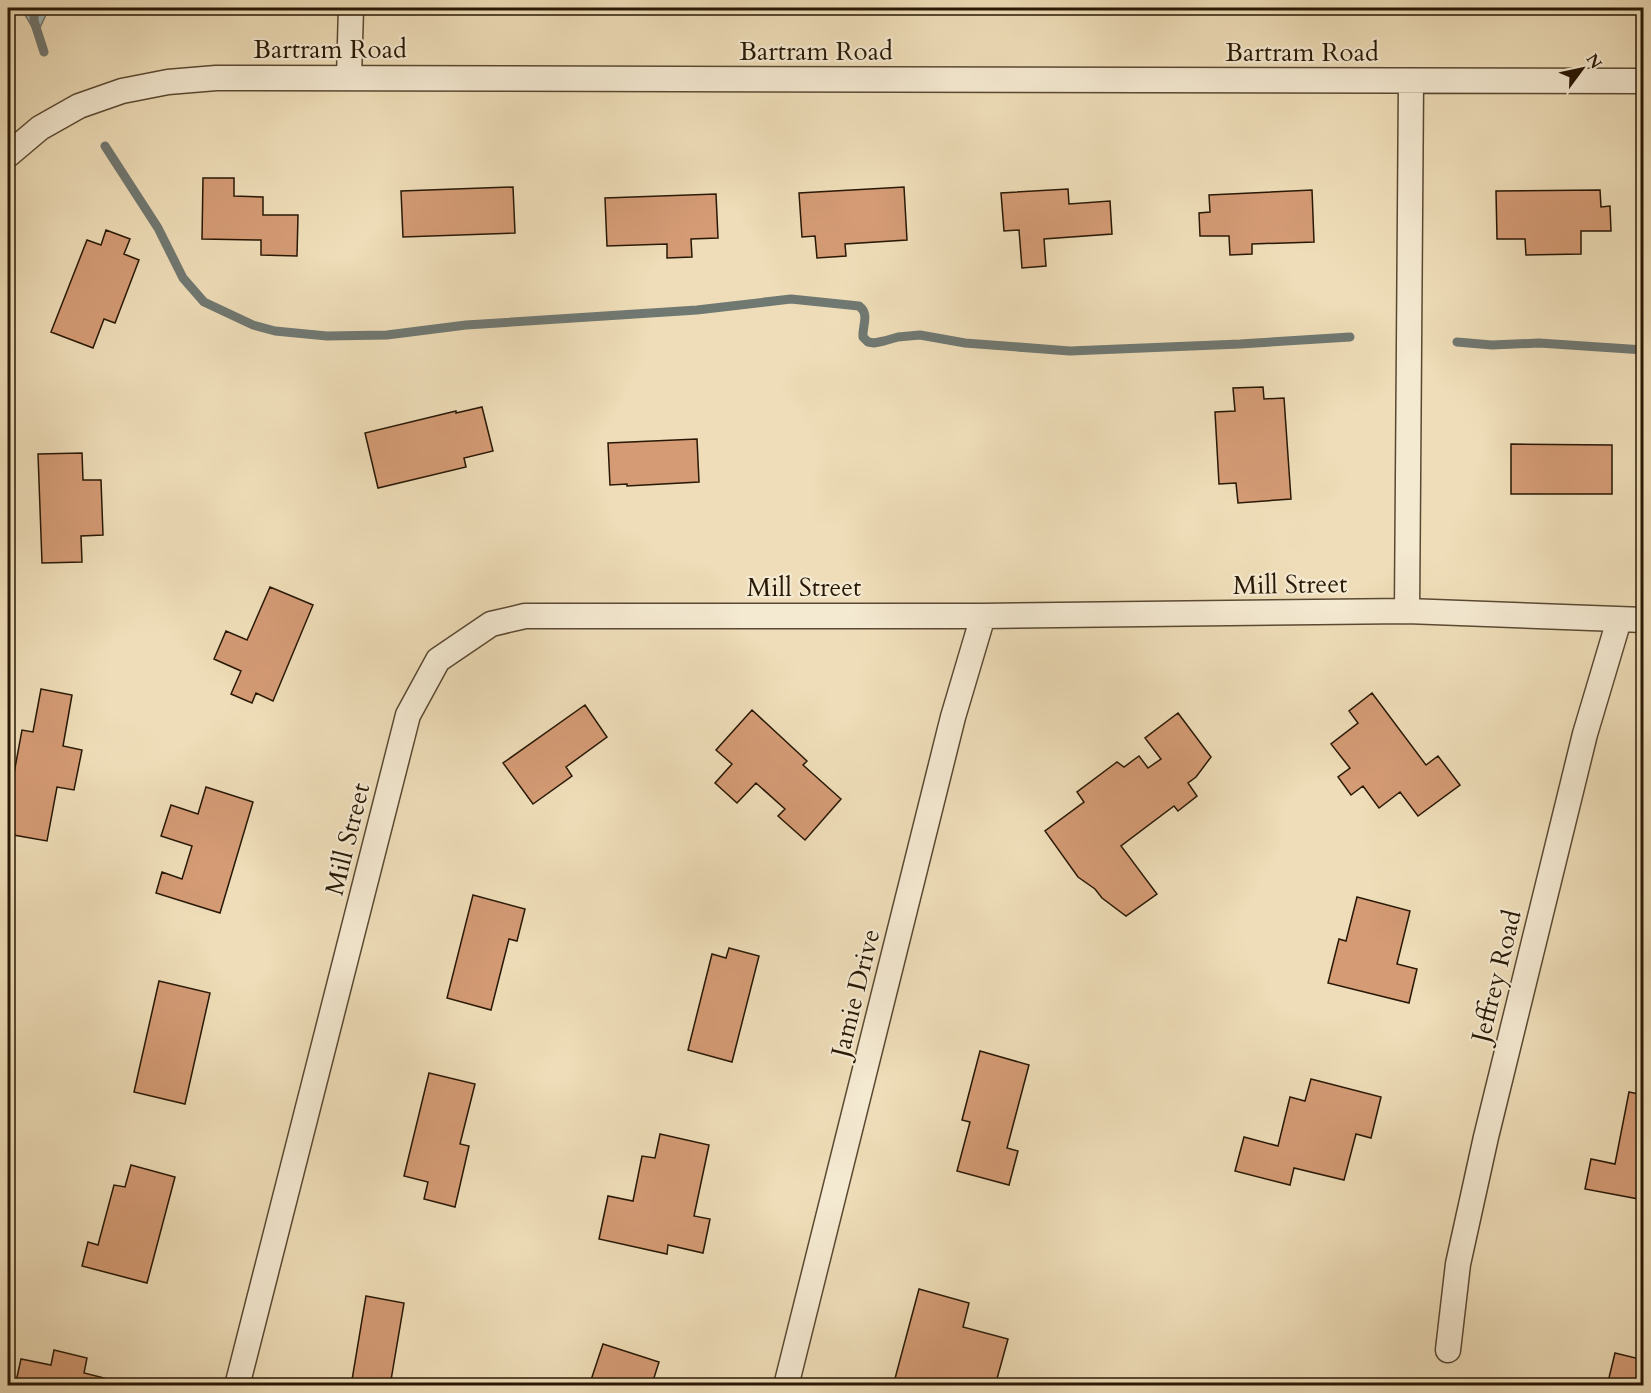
<svg xmlns="http://www.w3.org/2000/svg" width="1651" height="1393" font-family="Cardo,serif">
	<rect width="100%" height="100%" fill="#eeddb8"/>
	<filter id="stains"><feTurbulence type="fractalNoise" baseFrequency=".00333" numOctaves="4"/><feColorMatrix values="0 0 0 0 .2 0 0 0 0 .09 0 0 0 0 .02 0 0 0 .5 -.17"/></filter>
	<radialGradient id="worn" r=".72"><stop offset=".6" stop-color="#630" stop-opacity="0"/><stop offset="1" stop-color="#630" stop-opacity=".3"/></radialGradient>
	<path fill="#a0b8bb" stroke="#707872" stroke-width="1.5" d="M 23,8 L 49,8 L 38,32 L 35,32 L 24,13 Z"/>
	<g fill="none" stroke-linecap="round" stroke-linejoin="round">
		<path stroke="#707872" stroke-width="9" d="M 34,8 L 34,21 L 44,52
			M 105,146 L 158,228 L 183,278 L 204,302 L 253,325 L 275,331 L 327,336 L 387,335 L 466,325 L 697,310 L 791,299 L 859,306 C 870,314 862,326 863,337 L 868,342 L 874,343 L 884,341 L 898,337 L 920,335 L 965,343 L 1070,351 L 1240,344 L 1350,337
			M 1457,342 L 1492,345 L 1539,343 L 1644,350"/>
	</g>
	<path fill="#d49b75" stroke="#281805" stroke-width="1.5" d="M 203,178 L 234,178 L 234,196 L 263,197 L 263,215 L 298,215 L 297,256 L 261,255 L 261,240 L 202,239 Z
		M 513,187 L 515,233 L 403,237 L 401,191 Z
		M 904,187 L 907,240 L 845,244 L 846,256 L 817,258 L 815,236 L 802,237 L 799,193 Z
		M 1068,189 L 1069,204 L 1110,201 L 1112,234 L 1044,239 L 1046,266 L 1022,268 L 1019,230 L 1004,231 L 1001,193 Z
		M 1312,190 L 1314,242 L 1252,244 L 1252,254 L 1230,255 L 1229,236 L 1200,236 L 1199,213 L 1210,212 L 1209,195 Z
		M 1600,190 L 1601,207 L 1610,206 L 1611,231 L 1581,231 L 1581,254 L 1526,255 L 1525,239 L 1497,239 L 1496,191 Z
		M 716,194 L 718,238 L 691,239 L 692,257 L 667,258 L 667,244 L 607,246 L 605,198 Z
		M 106,230 L 130,239 L 124,254 L 139,260 L 115,323 L 104,319 L 93,348 L 51,332 L 87,240 L 101,245 Z
		M 1263,387 L 1264,399 L 1284,398 L 1291,499 L 1238,503 L 1236,483 L 1219,484 L 1215,412 L 1235,411 L 1233,388 Z
		M 482,407 L 493,451 L 464,458 L 466,467 L 378,488 L 365,433 L 456,411 L 456,413 Z
		M 697,439 L 699,482 L 627,486 L 627,484 L 610,485 L 608,443 Z
		M 1511,444 L 1612,445 L 1612,494 L 1511,494 Z
		M 82,453 L 83,480 L 101,480 L 103,535 L 81,536 L 82,562 L 42,563 L 38,454 Z
		M 270,587 L 313,605 L 273,701 L 256,693 L 252,703 L 231,694 L 241,671 L 214,659 L 226,631 L 247,640 Z
		M 41,689 L 72,695 L 63,746 L 82,750 L 74,790 L 57,787 L 47,841 L 8,834 L 8,783 L 12,784 L 22,730 L 33,732 Z
		M 1372,693 L 1426,765 L 1438,756 L 1460,785 L 1418,816 L 1400,792 L 1379,808 L 1363,786 L 1351,795 L 1338,777 L 1350,768 L 1331,744 L 1358,723 L 1349,711 Z
		M 585,705 L 607,737 L 566,767 L 572,776 L 533,804 L 503,763 Z
		M 752,710 L 807,761 L 803,765 L 841,799 L 805,840 L 778,816 L 785,809 L 756,783 L 737,803 L 715,783 L 732,764 L 716,750 Z
		M 1178,713 L 1211,757 L 1196,777 L 1188,783 L 1197,796 L 1178,811 L 1174,806 L 1121,846 L 1157,894 L 1126,916 L 1102,898 L 1095,889 L 1078,877 L 1045,831 L 1084,802 L 1077,792 L 1117,762 L 1124,767 L 1139,756 L 1148,768 L 1161,759 L 1145,738 Z
		M 206,787 L 253,802 L 220,913 L 156,893 L 162,872 L 182,879 L 192,846 L 161,836 L 171,805 L 198,814 Z
		M 473,895 L 525,909 L 517,941 L 509,939 L 491,1010 L 447,998 Z
		M 1357,897 L 1410,911 L 1397,964 L 1417,969 L 1409,1003 L 1328,983 L 1339,939 L 1346,941 Z
		M 729,948 L 759,956 L 732,1062 L 688,1050 L 712,954 L 726,958 Z
		M 159,981 L 210,993 L 185,1104 L 134,1092 Z
		M 980,1051 L 1029,1065 L 1007,1148 L 1018,1151 L 1009,1185 L 957,1171 L 970,1122 L 962,1120 Z
		M 429,1073 L 475,1084 L 460,1144 L 469,1146 L 455,1207 L 424,1199 L 428,1182 L 404,1176 Z
		M 1311,1079 L 1381,1097 L 1371,1138 L 1356,1134 L 1344,1180 L 1294,1168 L 1290,1185 L 1235,1171 L 1244,1137 L 1278,1146 L 1290,1097 L 1305,1101 Z
		M 1629,1092 L 1644,1095 L 1644,1200 L 1585,1189 L 1591,1159 L 1615,1164 Z
		M 660,1134 L 709,1145 L 694,1216 L 710,1219 L 703,1253 L 668,1245 L 667,1254 L 599,1239 L 608,1196 L 633,1201 L 642,1156 L 655,1158 Z
		M 131,1165 L 175,1177 L 147,1283 L 82,1266 L 88,1242 L 98,1245 L 114,1185 L 125,1187 Z
		M 919,1289 L 969,1303 L 963,1327 L 1008,1339 L 995,1386 L 893,1386 Z
		M 366,1296 L 404,1303 L 390,1386 L 352,1380 Z
		M 603,1344 L 659,1362 L 652,1384 L 637,1379 L 635,1386 L 589,1386 Z
		M 54,1350 L 87,1358 L 84,1373 L 120,1382 L 119,1386 L 15,1386 L 21,1359 L 51,1365 Z
		M 1615,1353 L 1644,1360 L 1644,1386 L 1607,1386 Z"/>
	<g fill="none" stroke-linecap="round" stroke-linejoin="round">
		<g stroke="#5a4932" stroke-width="27">
			<path id="minor" d="M 349,77 L 351,8
				M 8,155 L 40,128 L 79,106 L 122,91 L 168,82 L 216,78 L 1644,81
				M 1407,611 L 1411,81
				M 1448,1350 L 1458,1264 L 1486,1137 L 1585,734 L 1619,620
				M 237,1386 L 408,715 L 438,660 L 491,624 L 525,616 L 983,616 L 1407,611 L 1644,620
				M 786,1386 L 953,717 L 983,616"/>
		</g>
		<use href="#minor" stroke="#f4e9d1" stroke-width="24"/>
	</g>
	<g text-anchor="middle" stroke-width="4.5" stroke-linejoin="round" paint-order="stroke">
		<g font-size="26" fill="#281805" stroke="#f4e9d1">
			<text x="330" y="58">Bartram Road</text>
			<text x="816" y="60">Bartram Road</text>
			<text x="1302" y="61">Bartram Road</text>
			<text transform="translate(1290 584) rotate(-1)" y="9">Mill Street</text>
			<text x="804" y="596">Mill Street</text>
			<text transform="translate(347 839) rotate(-76)" y="9">Mill Street</text>
			<text transform="translate(1496 976) rotate(-76)" y="9">Jeffrey Road</text>
			<text transform="translate(855 993) rotate(-76)" y="9">Jamie Drive</text>
		</g>
	</g>
	<rect width="1651" height="1393" fill="none" stroke="#eeddb8" stroke-width="30"/>
	<rect x="9" y="9" width="1633" height="1375" fill="none" stroke="#281805" stroke-width="3"/>
	<rect x="15" y="15" width="1621" height="1363" fill="none" stroke="#281805" stroke-width="1.5"/>
	<g transform="translate(1582 69) rotate(57)" stroke="#f4e9d1" stroke-width="4.5" paint-order="stroke">
	<path d="M0-4.5L10 22L0 15L-10 22Z" fill="#281805"/>
	<text y="-9" font-size="16" font-weight="bold" text-anchor="middle" fill="#281805">N</text>
	</g>
	<rect width="100%" height="100%" filter="url(#stains)"/>
	<rect width="100%" height="100%" fill="url(#worn)"/>
</svg>
